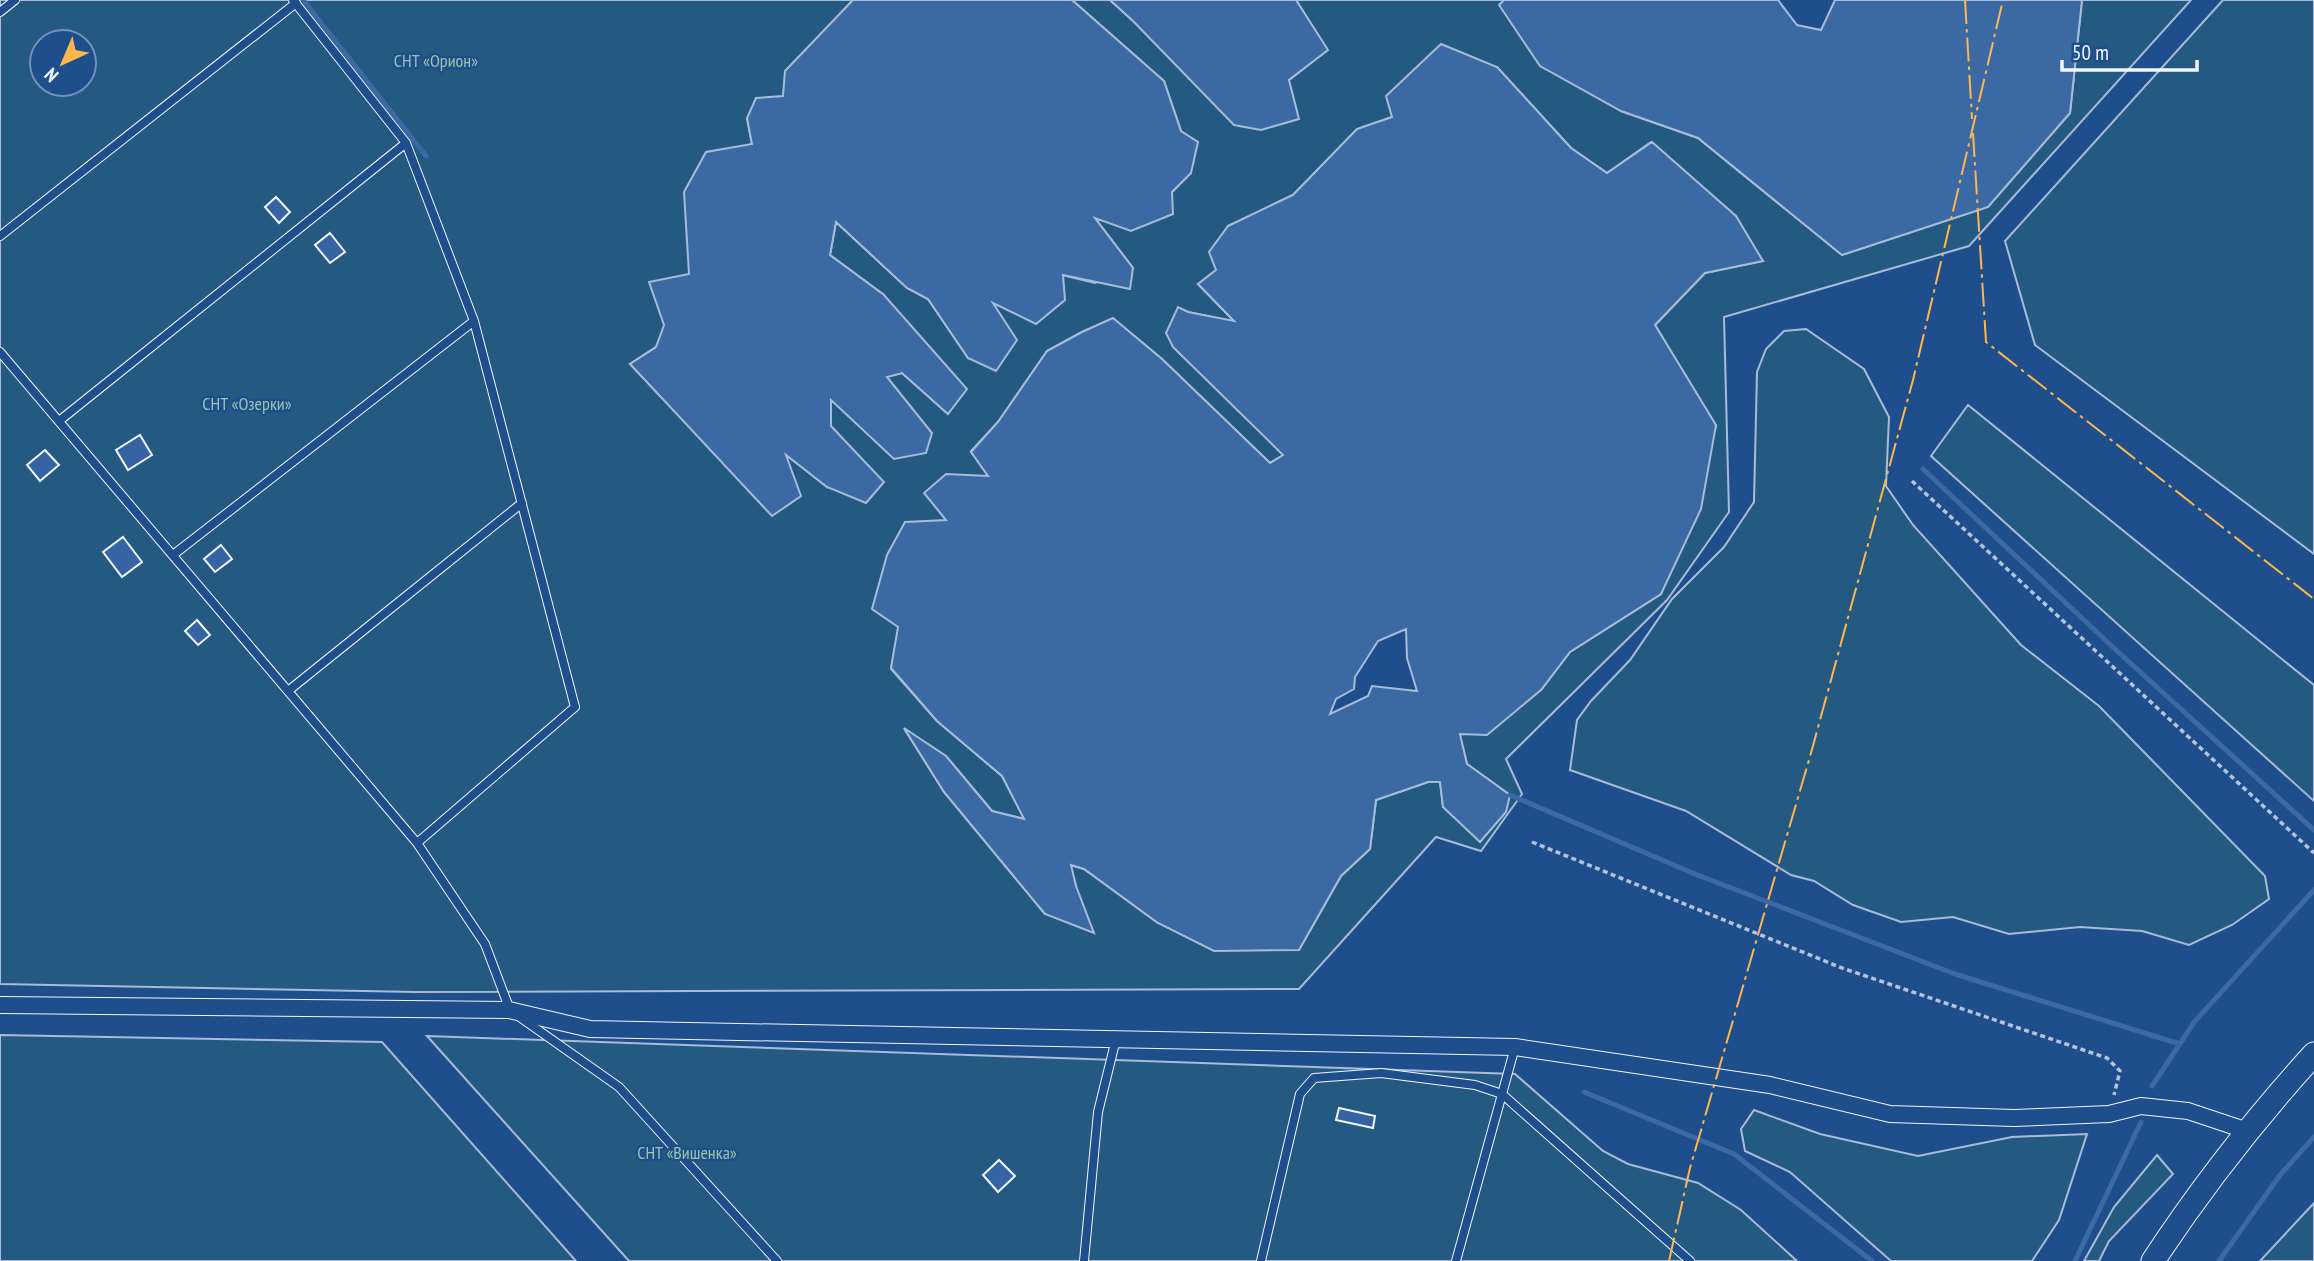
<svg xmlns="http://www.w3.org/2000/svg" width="2314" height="1261" font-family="'PT Sans Narrow',sans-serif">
	<rect width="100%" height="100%" fill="#1f4e8c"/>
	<path fill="#245a82" stroke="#a8bbd7" stroke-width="2" fill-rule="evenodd" d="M 0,0 L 853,0 L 786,71 L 783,96 L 747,118 L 752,144 L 689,253 L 689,274 L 656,347 L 630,364 L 663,399 L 785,454 L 827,487 L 831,399 L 886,377 L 902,373 L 948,414 L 884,295 L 830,255 L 836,222 L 907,288 L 928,299 L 968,358 L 992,301 L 1062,275 L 1095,283 L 1133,268 L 1094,217 L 1172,192 L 1191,173 L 1181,131 L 1164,81 L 1072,0 L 1110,0 L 1133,21 L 1289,80 L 1327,50 L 1296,0 L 1504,0 L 1500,5 L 1621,111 L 1698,138 L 1842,255 L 1988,207 L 2070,113 L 2082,0 L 2191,0 L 1969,246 L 1724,317 L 1729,512 L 1667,600 L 1506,759 L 1522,794 L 1481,851 L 1436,837 L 1299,989 L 416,992 L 0,984 ZM 42,42 L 84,42 L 84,84 L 42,84 ZM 1497,67 L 1571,148 L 1607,173 L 1651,142 L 1763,261 L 1705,273 L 1655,325 L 1716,426 L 1661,594 L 1570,652 L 1541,690 L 1459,734 L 1467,764 L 1510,795 L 1481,841 L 1443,807 L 1440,782 L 1428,782 L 1376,800 L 1370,849 L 1341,876 L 1299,950 L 1158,923 L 1084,869 L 1070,865 L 1076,886 L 1045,914 L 944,792 L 905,730 L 946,756 L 992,811 L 1025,819 L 1002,776 L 937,721 L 891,669 L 899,626 L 946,521 L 988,476 L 971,451 L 998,422 L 1047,351 L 1082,332 L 1113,319 L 1162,359 L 1270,463 L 1284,455 L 1173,347 L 1178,308 L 1188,312 L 1235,322 L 1198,284 L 1216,270 L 1228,226 L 1293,195 L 1357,129 L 1392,117 Z
		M 2223,0 L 2314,0 L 2314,554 L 2035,345 L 2005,241 Z
		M 1806,329 L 1864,369 L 1889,417 L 1886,486 L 1913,525 L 2021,645 L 2099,706 L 2265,876 L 2269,899 L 2232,925 L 2189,945 L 2142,931 L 2080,927 L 2009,934 L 1953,917 L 1901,922 L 1853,905 L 1814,881 L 1791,875 L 1686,811 L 1570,770 L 1577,720 L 1591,701 L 1630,660 L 1672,599 L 1724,547 L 1754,502 L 1757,372 L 1766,349 L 1784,331 Z
		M 1968,405 L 2314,685 L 2314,801 L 1931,456 Z
		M 0,1035 L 382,1042 L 576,1261 L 0,1261 Z
		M 427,1036 L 1515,1074 L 1603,1151 L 1628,1164 L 1698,1183 L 1741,1210 L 1797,1261 L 629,1261 Z
		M 1754,1110 L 1820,1134 L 1918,1156 L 2012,1137 L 2087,1134 L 2059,1220 L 2032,1261 L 1891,1261 L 1790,1172 L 1745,1151 L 1741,1129 Z
		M 2157,1155 L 2173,1174 L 2109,1241 L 2099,1261 L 2084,1261 L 2114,1207 Z
		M 2314,1203 L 2314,1261 L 2260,1261 Z"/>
	<path fill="#3b69a3" stroke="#a8bbd7" stroke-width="2" fill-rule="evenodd" d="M 853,0 L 1072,0 L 1164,81 L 1181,131 L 1198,142 L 1191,173 L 1172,192 L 1173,214 L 1131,231 L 1095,218 L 1133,268 L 1130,289 L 1063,275 L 1065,300 L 1036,324 L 993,303 L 1017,340 L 996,371 L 968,358 L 928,299 L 907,288 L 836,222 L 830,255 L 884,295 L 967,389 L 948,414 L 902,373 L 887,377 L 932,433 L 926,453 L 894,459 L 831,400 L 831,426 L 884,482 L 866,503 L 827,487 L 786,455 L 801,496 L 772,516 L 630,364 L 656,347 L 664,325 L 649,282 L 689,274 L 684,192 L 706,152 L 752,144 L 747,118 L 756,98 L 783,96 L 785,71 Z
		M 1110,0 L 1296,0 L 1328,50 L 1289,80 L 1299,119 L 1261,130 L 1234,125 L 1133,21 Z
		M 1504,0 L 1778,0 L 1797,25 L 1821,30 L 1835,0 L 2082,0 L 2070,113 L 1988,207 L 1842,255 L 1698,138 L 1621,111 L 1540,66 L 1499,5 Z
		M 1441,44 L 1497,67 L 1571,148 L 1607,173 L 1652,142 L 1736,216 L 1763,261 L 1705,273 L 1655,325 L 1716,425 L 1701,509 L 1661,594 L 1570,652 L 1541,690 L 1487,735 L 1460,734 L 1467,764 L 1510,795 L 1506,812 L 1480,842 L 1443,807 L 1440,782 L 1428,782 L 1376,800 L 1370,849 L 1341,876 L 1299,950 L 1214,951 L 1158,923 L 1084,869 L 1071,865 L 1076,886 L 1094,933 L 1045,914 L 944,792 L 904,728 L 946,756 L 992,811 L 1024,819 L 1002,776 L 937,721 L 891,668 L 898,627 L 872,609 L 887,555 L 905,522 L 946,520 L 924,493 L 946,474 L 988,476 L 971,452 L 998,422 L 1047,351 L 1082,332 L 1113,318 L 1162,359 L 1270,463 L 1283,455 L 1173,347 L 1166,333 L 1178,307 L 1188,312 L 1234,321 L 1198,284 L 1216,270 L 1209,252 L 1228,226 L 1293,195 L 1357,129 L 1392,117 L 1386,96 ZM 1406,629 L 1407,658 L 1417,691 L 1372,686 L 1368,696 L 1330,714 L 1336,699 L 1354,689 L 1355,677 L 1378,641 Z"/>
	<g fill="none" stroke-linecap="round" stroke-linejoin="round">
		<path stroke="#3b69a3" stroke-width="5" d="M 303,0 L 426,156
			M 1923,469 L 2116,650 L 2314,830
			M 1510,795 L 1695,874 L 1955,974 L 2180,1044
			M 2152,1086 L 2195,1021 L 2314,890
			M 1584,1092 L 1734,1154 L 1872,1261
			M 2075,1261 L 2141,1122
			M 2219,1261 L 2280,1175 L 2314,1137"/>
	</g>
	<path fill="#3563a3" stroke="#f2f6ff" stroke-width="2" d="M 276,197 L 290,212 L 279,223 L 265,207 Z
		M 330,233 L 345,252 L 330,263 L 315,245 Z
		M 140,435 L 152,455 L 128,470 L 116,450 Z
		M 45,450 L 59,465 L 40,481 L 27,465 Z
		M 123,537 L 142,562 L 122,577 L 103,552 Z
		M 221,545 L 232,559 L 215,572 L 204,559 Z
		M 197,620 L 210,635 L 198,645 L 185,631 Z
		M 1339,1108 L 1375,1116 L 1373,1128 L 1336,1120 Z
		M 999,1160 L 1015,1176 L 998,1192 L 983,1175 Z"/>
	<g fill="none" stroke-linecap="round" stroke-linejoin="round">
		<g stroke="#f2f6ff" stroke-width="10">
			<path id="lane" d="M 293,0 L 406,143 L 474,321 L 575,707 L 417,843
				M 0,12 L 15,0
				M 0,236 L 296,3
				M 0,352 L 417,843 L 485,944 L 510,1010
				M 59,421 L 406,143
				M 173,555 L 474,321
				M 288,691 L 522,503
				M 521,1018 L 619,1087 L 777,1261
				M 1084,1261 L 1098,1112 L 1116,1039
				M 1261,1261 L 1300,1094 L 1314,1078 L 1381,1073 L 1475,1085 L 1502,1094 L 1690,1261
				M 1456,1261 L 1515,1047"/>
		</g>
		<g stroke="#f2f6ff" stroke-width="18">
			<path id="street" d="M 0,1005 L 509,1010 L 590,1029 L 1515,1047 L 1770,1085 L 1890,1114 L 2014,1118 L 2109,1114 L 2141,1106 L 2188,1111 L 2248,1131"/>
		</g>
		<g stroke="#f2f6ff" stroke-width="25">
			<path id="secondary" d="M 2153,1261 C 2201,1188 2255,1119 2314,1054"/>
		</g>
		<path stroke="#b3c4dc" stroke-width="3.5" stroke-dasharray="5 3.5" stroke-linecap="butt" d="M 1912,481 L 2314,853
			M 1532,842 L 1842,968 L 2107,1058 L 2120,1071 L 2114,1095"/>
		<use href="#lane" stroke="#1f4e8c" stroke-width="8"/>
		<use href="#street" stroke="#1f4e8c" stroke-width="16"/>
		<use href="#secondary" stroke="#1f4e8c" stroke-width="23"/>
		<path stroke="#ffb74d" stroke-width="2" stroke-dasharray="24 5 3.5 5" stroke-linecap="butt" d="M 1965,0 L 1972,119
			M 1973,133 L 1986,342 L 2314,599
			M 1669,1261 L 1690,1168 L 1811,753 L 1913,380 L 2003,0"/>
	</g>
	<g text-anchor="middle" stroke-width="5" stroke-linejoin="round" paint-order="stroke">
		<g font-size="18" fill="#97c8a6" stroke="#1f4e8c">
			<text x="436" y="67">СНТ «Орион»</text>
			<text x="247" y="410">СНТ «Озерки»</text>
			<text x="687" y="1159">СНТ «Вишенка»</text>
		</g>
	</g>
	<g transform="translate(63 63) rotate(224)"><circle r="33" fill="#1f4e8c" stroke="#7391ba" stroke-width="2"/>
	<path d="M0-5L12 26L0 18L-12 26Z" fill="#ffb74d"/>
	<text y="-10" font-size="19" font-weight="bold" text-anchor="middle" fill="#f2f6ff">N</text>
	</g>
	<path d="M2062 60v10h135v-10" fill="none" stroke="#f2f6ff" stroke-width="3.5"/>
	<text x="2072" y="60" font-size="21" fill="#f2f6ff" stroke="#1f4e8c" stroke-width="5" paint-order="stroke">50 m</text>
</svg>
